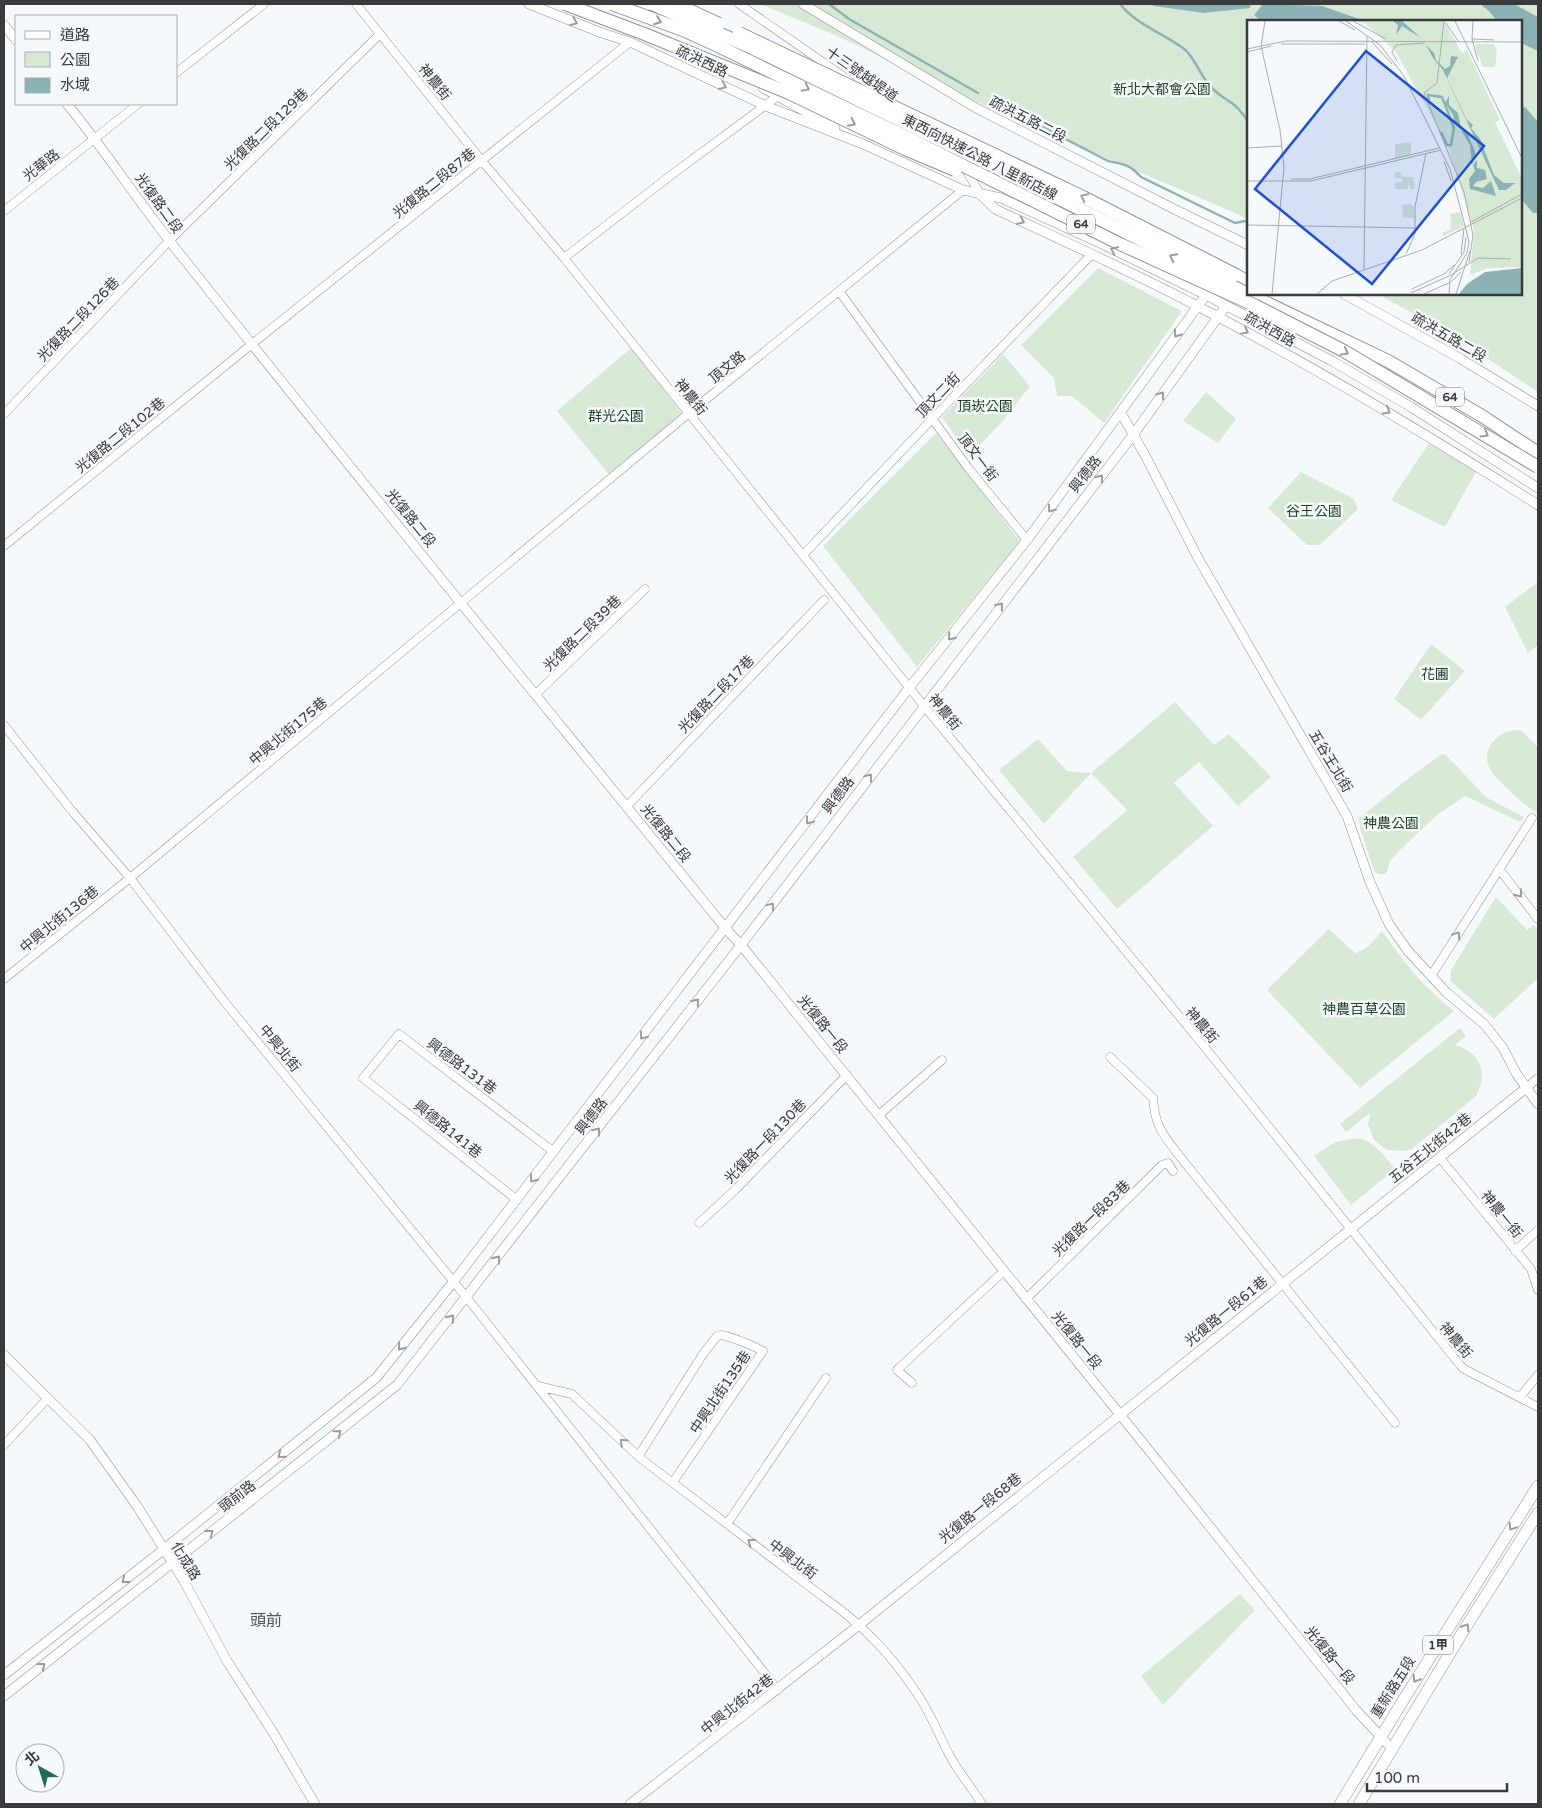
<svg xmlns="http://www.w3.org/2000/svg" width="1542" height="1808" font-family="'Varela Round','Noto Sans TC',sans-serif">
	<rect width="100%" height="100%" fill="#f6f9fc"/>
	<path fill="#d7e9d5" d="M 760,4 L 1538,4 L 1538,392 L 1455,337 L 1378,294 L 1521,294 L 1521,21 L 1248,21 L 1248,220 L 1235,213 L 992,109 L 837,36 Z
		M 1098,268 L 1182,311 L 1104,423 L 1072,396 L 1057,396 L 1054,378 L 1021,345 Z
		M 631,348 L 682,413 L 610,476 L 557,411 Z
		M 1003,354 L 1030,386 L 1002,422 L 969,456 L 942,417 Z
		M 1206,392 L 1236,419 L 1218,443 L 1183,421 Z
		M 936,433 L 1020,541 L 917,667 L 823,546 Z
		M 1431,440 L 1477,470 L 1445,527 L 1391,500 Z
		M 1301,472 L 1353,498 L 1358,509 L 1320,545 L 1307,545 L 1268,508 Z
		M 1538,582 L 1538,645 L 1528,653 L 1505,607 Z
		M 1431,644 L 1465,671 L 1421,720 L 1394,699 Z
		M 1175,702 L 1214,745 L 1229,734 L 1271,777 L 1238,806 L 1199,762 L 1174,783 L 1213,826 L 1117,909 L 1073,857 L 1127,810 L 1091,773 L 1044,824 L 999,770 L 1038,739 L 1067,771 L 1091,773 Z
		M 1514,730 L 1522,731 L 1538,747 L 1538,813 C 1527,808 1495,779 1490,769 C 1480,751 1497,732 1514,730 Z
		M 1442,754 L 1446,755 L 1487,798 L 1524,817 L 1520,822 L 1465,796 L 1437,815 L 1402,848 L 1390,861 L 1387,872 L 1384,874 L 1378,874 L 1374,871 L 1360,828 L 1359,818 L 1414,774 Z
		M 1496,897 L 1527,930 L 1534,925 L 1538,930 L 1538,978 L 1494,1019 L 1450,981 L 1451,970 Z
		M 1329,929 L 1355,953 C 1367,950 1374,941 1382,931 C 1402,960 1425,989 1454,1011 L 1360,1088 L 1267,990 Z
		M 1460,1028 L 1466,1036 L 1455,1045 C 1480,1052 1489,1073 1476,1096 L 1412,1149 L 1406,1151 L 1387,1150 L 1374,1140 L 1368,1125 L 1370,1113 L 1346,1132 L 1340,1124 Z
		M 1358,1138 C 1376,1143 1384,1155 1395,1169 L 1351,1205 L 1314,1156 L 1335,1142 Z
		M 1240,1594 L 1255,1610 L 1163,1705 L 1141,1676 Z"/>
	<path fill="#8bb3b6" d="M 1150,4 L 1251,4 L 1250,8 L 1204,13 L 1154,6 Z
		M 1266,4 L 1322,6 L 1365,21 L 1265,21 L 1260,20 L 1254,15 L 1262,5 Z
		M 1480,4 L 1514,4 L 1538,17 L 1538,51 L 1521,43 L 1521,21 L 1497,21 L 1489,11 Z
		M 1521,106 L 1526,108 L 1538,122 L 1538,213 L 1533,213 L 1521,199 Z"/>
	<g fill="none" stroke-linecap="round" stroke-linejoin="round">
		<path stroke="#8bb3b6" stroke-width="2.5" d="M 829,4 L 849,19 L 978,93
			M 1120,4 C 1136,24 1162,33 1183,48 C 1194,56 1198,71 1207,82 C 1214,93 1224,97 1233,104 C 1239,108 1244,116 1248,121
			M 1000,105 L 1108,161 C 1124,164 1130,165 1141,177 L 1235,223 L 1245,221 L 1248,222"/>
		<g stroke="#8e9193" stroke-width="9">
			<path id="minor" d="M 356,4 L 482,161 L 564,258 L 924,706 L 1203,1045 L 1460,1365 L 1464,1369 L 1538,1407
				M 739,4 L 850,81
				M 176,73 L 264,4
				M 964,167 L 981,195
				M 4,211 L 138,104
				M 564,258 L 674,173 L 778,96
				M 839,291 L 969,469 L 1027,540
				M 4,414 L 169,241 L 380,34
				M 4,546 L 252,344 L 630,42
				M 803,555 L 933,418 L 1092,254
				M 536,694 L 645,589
				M 4,725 L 72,811 L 130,878 L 224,1001 L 467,1298 L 778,1690
				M 627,806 L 824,600
				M 1499,869 L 1538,919
				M 1431,976 L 1532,818
				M 4,979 L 130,878 L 688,414 L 963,190
				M 1110,1057 L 1153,1098 C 1155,1125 1161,1132 1177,1153 L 1395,1423
				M 1526,1088 L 1538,1078
				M 879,1115 L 942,1060
				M 1440,1158 L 1531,1269 L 1538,1290
				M 517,1200 L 363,1078 L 399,1034 L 554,1152
				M 699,1223 L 735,1190 L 847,1075
				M 1515,1251 L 1538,1230
				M 1026,1299 L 1162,1165 L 1168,1163 L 1173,1171
				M 912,1383 L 897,1370 L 1004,1271
				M 538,1386 L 572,1394 L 640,1458 L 822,1596 C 862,1624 891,1654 918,1695 C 931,1714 939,1736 950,1756 C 959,1773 972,1788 982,1804
				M 1520,1397 L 1538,1375
				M 4,1445 L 48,1398
				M 640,1458 L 641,1452 L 703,1354 L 717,1336 L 721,1335 C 736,1338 749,1344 763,1351 L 673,1482
				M 727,1524 L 826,1378"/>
		</g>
		<g stroke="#8e9193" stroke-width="10">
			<path id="tertiary" d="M 529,4 L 602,33 L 630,42 L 766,106 L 863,144 L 963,190 L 1001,198 L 1102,244 L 1206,295 L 1332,361 L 1411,407 L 1538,488
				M 803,4 L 976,108 L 1176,210 L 1248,245
				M 4,25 L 16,40
				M 763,88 L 835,128
				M 67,104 C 104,149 136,198 172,244 C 354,474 541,701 726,929 L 741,945 L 1147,1448 L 1356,1710 L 1393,1750
				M 981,195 L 995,209 C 1063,241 1133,272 1199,307 C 1316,367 1428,435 1538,505
				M 1344,294 L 1461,359 L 1538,406
				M 1121,413 L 1146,457 L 1198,558 L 1347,816 L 1370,882 L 1389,924 L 1408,951 L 1446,992 L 1485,1025 L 1503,1048 L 1516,1073 L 1538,1104
				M 4,1355 L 90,1440 L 137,1506 L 184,1581 L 227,1661 L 274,1734 L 315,1804
				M 4,1675 L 163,1550 L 376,1378 L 454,1281 L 909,688 L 1027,540 L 1206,295
				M 4,1696 L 397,1385 L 741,945 L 1133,435 L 1226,306
				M 630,1804 L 859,1625 L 1526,1088"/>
		</g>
		<g stroke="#8e9193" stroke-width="12">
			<path id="primary" d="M 1340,1804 L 1404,1699 L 1538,1486
				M 1359,1804 L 1464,1630 L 1538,1513"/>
		</g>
		<g stroke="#8e9193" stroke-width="14">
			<path id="trunk" d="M 1236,275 L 1248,282
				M 1248,294 L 1388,361 L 1482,416 L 1538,453"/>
		</g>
		<use href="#minor" stroke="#fff" stroke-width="8"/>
		<use href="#tertiary" stroke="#fff" stroke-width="9"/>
		<use href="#primary" stroke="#fff" stroke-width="11"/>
		<use href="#trunk" stroke="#fff" stroke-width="12"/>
		<g stroke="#8e9193" stroke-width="14" stroke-linecap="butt">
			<path id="trunk-bridge" d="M 565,4 L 647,35 L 789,93 L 905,149 L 955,170
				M 612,4 L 683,30 L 716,45 L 912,140 L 1120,244 L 1256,306 L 1344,351 L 1538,467
				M 652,4 L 750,47 L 1040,189 L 1244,292
				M 676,4 L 719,24
				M 739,33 L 1083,197 L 1236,275"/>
		</g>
		<use href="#trunk-bridge" stroke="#fff" stroke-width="12"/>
	</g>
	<defs><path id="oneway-chevron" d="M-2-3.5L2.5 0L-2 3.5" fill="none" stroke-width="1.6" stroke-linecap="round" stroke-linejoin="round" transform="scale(1.25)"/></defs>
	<g stroke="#9c9c9d">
		<use href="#oneway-chevron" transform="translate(658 21) rotate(20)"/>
		<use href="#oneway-chevron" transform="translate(574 22) rotate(22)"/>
		<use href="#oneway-chevron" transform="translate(723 86) rotate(25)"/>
		<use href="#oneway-chevron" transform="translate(806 88) rotate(26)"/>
		<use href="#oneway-chevron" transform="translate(852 123) rotate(26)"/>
		<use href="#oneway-chevron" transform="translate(1084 197) rotate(-154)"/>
		<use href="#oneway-chevron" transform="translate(1021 221) rotate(25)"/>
		<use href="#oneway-chevron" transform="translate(1114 250) rotate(-154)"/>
		<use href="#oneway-chevron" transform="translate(1173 257) rotate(-153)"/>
		<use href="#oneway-chevron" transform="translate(1245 331) rotate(29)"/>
		<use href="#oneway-chevron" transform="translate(1177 334) rotate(126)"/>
		<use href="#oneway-chevron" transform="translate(1345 352) rotate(29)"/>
		<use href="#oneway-chevron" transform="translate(1161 395) rotate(-54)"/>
		<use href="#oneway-chevron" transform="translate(1387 411) rotate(30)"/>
		<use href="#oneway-chevron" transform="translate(1485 434) rotate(31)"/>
		<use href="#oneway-chevron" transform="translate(1100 478) rotate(-52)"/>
		<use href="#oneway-chevron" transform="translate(1051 509) rotate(126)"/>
		<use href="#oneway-chevron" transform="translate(1000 606) rotate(-52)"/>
		<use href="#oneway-chevron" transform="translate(951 637) rotate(129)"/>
		<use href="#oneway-chevron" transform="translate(869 777) rotate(-53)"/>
		<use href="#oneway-chevron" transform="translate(809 821) rotate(127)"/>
		<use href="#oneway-chevron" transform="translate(1519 894) rotate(52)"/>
		<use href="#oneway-chevron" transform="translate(771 906) rotate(-53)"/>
		<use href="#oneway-chevron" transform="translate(1457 935) rotate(-57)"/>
		<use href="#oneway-chevron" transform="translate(696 1002) rotate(-52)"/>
		<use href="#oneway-chevron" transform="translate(643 1036) rotate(128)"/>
		<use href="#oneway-chevron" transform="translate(597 1131) rotate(-52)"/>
		<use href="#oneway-chevron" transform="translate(533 1179) rotate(128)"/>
		<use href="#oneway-chevron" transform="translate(497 1259) rotate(-52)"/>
		<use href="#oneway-chevron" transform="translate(451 1318) rotate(-51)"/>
		<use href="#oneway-chevron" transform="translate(401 1347) rotate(129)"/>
		<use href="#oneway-chevron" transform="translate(338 1433) rotate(-39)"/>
		<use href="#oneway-chevron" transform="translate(623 1442) rotate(-137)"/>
		<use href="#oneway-chevron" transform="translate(281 1455) rotate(141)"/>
		<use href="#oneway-chevron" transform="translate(1512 1527) rotate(122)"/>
		<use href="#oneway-chevron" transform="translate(210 1533) rotate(-38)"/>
		<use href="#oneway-chevron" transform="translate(751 1542) rotate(-143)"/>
		<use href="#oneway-chevron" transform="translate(125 1580) rotate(142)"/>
		<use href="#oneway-chevron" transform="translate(1466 1627) rotate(-58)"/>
		<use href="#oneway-chevron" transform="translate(42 1666) rotate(-38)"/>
		<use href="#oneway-chevron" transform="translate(1416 1679) rotate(122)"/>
	</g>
	<g text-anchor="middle" stroke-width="5" stroke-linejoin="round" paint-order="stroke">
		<g fill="#f6f9fc" stroke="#727375" stroke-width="1">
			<rect x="1067" y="214.5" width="28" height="19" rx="4"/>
			<rect x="1436" y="387.5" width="28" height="19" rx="4"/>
			<rect x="1423" y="1635.5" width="30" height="19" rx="4"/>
		</g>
		<g font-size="12" font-weight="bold" fill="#393a3b">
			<text x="1081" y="228">64</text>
			<text x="1450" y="401">64</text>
			<text x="1438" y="1649">1甲</text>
		</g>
		<g font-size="14" fill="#393a3b" stroke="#f6f9fc">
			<text transform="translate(702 61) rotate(25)" y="5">疏洪西路</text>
			<text transform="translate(862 74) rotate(35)" y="5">十三號越堤道</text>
			<text transform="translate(435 82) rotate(51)" y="5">神農街</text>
			<text transform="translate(1028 119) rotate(27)" y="5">疏洪五路二段</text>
			<text transform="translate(266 129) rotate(-44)" y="5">光復路二段129巷</text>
			<text transform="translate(980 157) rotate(27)" y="5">東西向快速公路 八里新店線</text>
			<text transform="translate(41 165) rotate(-38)" y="5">光華路</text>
			<text transform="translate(434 183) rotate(-39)" y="5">光復路二段87巷</text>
			<text transform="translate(159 203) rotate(54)" y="5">光復路二段</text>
			<text transform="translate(78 319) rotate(-46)" y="5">光復路二段126巷</text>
			<text transform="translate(1270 329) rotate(29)" y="5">疏洪西路</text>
			<text transform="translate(1449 337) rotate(30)" y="5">疏洪五路二段</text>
			<text transform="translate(727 367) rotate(-39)" y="5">頂文路</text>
			<text transform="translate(938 395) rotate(-46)" y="5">頂文二街</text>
			<text transform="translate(691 397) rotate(51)" y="5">神農街</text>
			<text transform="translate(120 435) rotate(-39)" y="5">光復路二段102巷</text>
			<text transform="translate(978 457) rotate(53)" y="5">頂文一街</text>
			<text transform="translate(1085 474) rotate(-52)" y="5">興德路</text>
			<text transform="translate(411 518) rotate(51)" y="5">光復路二段</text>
			<text transform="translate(582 633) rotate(-44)" y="5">光復路二段39巷</text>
			<text transform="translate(716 694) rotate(-46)" y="5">光復路二段17巷</text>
			<text transform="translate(945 712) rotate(51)" y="5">神農街</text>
			<text transform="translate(288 731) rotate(-40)" y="5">中興北街175巷</text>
			<text transform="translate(1331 761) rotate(59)" y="5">五谷王北街</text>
			<text transform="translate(838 795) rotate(-53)" y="5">興德路</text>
			<text transform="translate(666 833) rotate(51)" y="5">光復路二段</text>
			<text transform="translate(59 919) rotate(-39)" y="5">中興北街136巷</text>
			<text transform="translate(823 1024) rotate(51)" y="5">光復路一段</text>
			<text transform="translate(1202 1025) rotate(50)" y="5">神農街</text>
			<text transform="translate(280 1048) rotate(51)" y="5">中興北街</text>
			<text transform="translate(462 1066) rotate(37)" y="5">興德路131巷</text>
			<text transform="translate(591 1116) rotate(-52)" y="5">興德路</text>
			<text transform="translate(448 1129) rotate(39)" y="5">興德路141巷</text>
			<text transform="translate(765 1141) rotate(-46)" y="5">光復路一段130巷</text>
			<text transform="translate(1430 1148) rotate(-39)" y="5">五谷王北街42巷</text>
			<text transform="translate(1502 1214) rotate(51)" y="5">神農一街</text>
			<text transform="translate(1091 1218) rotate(-44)" y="5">光復路一段83巷</text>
			<text transform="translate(1226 1311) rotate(-39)" y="5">光復路一段61巷</text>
			<text transform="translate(1077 1340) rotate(51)" y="5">光復路一段</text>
			<text transform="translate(1456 1340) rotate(50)" y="5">神農街</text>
			<text transform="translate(720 1392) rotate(-56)" y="5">中興北街135巷</text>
			<text transform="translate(237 1496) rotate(-38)" y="5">頭前路</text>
			<text transform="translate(980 1508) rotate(-39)" y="5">光復路一段68巷</text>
			<text transform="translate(793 1559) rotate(37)" y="5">中興北街</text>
			<text transform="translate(186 1561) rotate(58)" y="5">化成路</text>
			<text transform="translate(1330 1655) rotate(51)" y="5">光復路一段</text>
			<text transform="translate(1393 1687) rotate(-58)" y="5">重新路五段</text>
			<text transform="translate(737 1704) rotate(-38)" y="5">中興北街42巷</text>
		</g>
		<g font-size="14" fill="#1f421e" stroke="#f6f9fc">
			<text x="1162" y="94">新北大都會公園</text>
			<text x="985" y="411">頂崁公園</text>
			<text x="616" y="421">群光公園</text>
			<text x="1314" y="516">谷王公園</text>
			<text x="1435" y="679">花圃</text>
			<text x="1391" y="828">神農公園</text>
			<text x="1364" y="1014">神農百草公園</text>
		</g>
		<g font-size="16" fill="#525557" stroke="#f6f9fc">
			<text x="266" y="1626">頭前</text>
		</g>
	</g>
	<g transform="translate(1247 20)">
		<rect width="275" height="275" fill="#f6f9fc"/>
		<path d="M 108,1 L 197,1 L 215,33 L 220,30 L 253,100 L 248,102 L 275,159 L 275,247 L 242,248 L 223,255 L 227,210 L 200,124 L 149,32 L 118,3 ZM 230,24 L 247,24 L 250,32 L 248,47 L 236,47 L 228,27 ZM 164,122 L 164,135 L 148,139 L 148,124 ZM 148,152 L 153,152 L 155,157 L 166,157 L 168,169 L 164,169 L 161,163 L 161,169 L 148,169 L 148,163 L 155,162 L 155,158 L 148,158 ZM 163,184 L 167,187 L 168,198 L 156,198 L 155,185 ZM 213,192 L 217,206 L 197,216 L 195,213 L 204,209 L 203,194 Z" fill="#d7e9d5"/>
		<path d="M 146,1 L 155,1 L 174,18 L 155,6 L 149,15 L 151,5 ZM 179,25 L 187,33 L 189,40 L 198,49 L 203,46 L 204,36 L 211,37 L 200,58 L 220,100 L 226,105 L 224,108 L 233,119 L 247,155 L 257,163 L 268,163 L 259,170 L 252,170 L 196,50 L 186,38 ZM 202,76 L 202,85 L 211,93 L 214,109 L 207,103 L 206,95 L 198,83 ZM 214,110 L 220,113 L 227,129 L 229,137 L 225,144 L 223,125 ZM 230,140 L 230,148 L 238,150 L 240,159 L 229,162 L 226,166 L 236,168 L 244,161 L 249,176 L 223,169 L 222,159 L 228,151 L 226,145 ZM 275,248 L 275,274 L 212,274 L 220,264 L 238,252 Z" fill="#8bb3b6"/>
		<path fill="none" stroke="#8bb3b6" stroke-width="2.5" d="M 182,82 L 181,75 L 195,77 L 207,108 L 204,125 L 200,125 L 194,112"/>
		<path fill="none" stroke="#aaadaf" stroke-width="1" d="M 18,1 L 14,26 L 33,110 L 37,147 L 25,274M 92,1 L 108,10M 99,1 L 133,25 L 157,56 L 203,149 L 222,221 L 220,233 L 203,260 L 202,274M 106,1 L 139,19M 197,1 L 190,63 L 177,73 L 217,172 L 226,215 L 222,242M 208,1 L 275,138M 226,1 L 225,19 L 231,41M 199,3 L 211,21M 225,19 L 247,20M 125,22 L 145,44M 34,24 L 118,24M 0,29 L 39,21 L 275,22M 0,32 L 24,26M 150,41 L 145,32 L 149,25 L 178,23M 0,128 L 35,126M 197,141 L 204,161M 44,159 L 63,159 L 192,128M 0,161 L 64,161 L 194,130M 224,202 L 275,174M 0,205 L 169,208M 159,234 L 168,214 L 168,187 L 179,133M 214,234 L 217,208M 117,249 L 120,16M 202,254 L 217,232 L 219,217M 165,269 L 197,254 L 207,245M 164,273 L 204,255 L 231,238 L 264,239M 70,274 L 85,261 L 175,230 L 275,178M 177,274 L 204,262 L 214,252M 209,274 L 223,231"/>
		<path fill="#1d4ed8" fill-opacity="0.15" stroke="#1d4ed8" stroke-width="2.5" d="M 119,31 L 237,126 L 125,264 L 8,169 Z"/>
		<rect width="275" height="275" fill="none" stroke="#393a3b" stroke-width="2.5"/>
	</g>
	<rect width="1542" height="1808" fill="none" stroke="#393a3b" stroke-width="10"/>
	<rect x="15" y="15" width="162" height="90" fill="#f6f9fc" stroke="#aaadaf"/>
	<rect x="25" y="31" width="25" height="8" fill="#ffffff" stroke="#aaadaf"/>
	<text x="60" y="40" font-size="15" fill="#393a3b">道路</text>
	<rect x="25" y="52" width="25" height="15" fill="#d7e9d5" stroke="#aaadaf"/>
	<text x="60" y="65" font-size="15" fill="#393a3b">公園</text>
	<rect x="25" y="78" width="25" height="15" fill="#8bb3b6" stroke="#aaadaf"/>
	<text x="60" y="90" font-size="15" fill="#393a3b">水域</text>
	<g transform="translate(40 1768) rotate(321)"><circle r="24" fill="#f6f9fc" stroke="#aaadaf"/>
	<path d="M0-4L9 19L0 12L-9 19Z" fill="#21685d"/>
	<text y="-8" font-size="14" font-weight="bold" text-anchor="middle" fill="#393a3b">北</text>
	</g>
	<path d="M1367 1783v8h140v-8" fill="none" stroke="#393a3b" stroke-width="2.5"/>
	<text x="1374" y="1783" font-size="15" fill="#393a3b" stroke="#f6f9fc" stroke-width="4" paint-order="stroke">100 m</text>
</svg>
